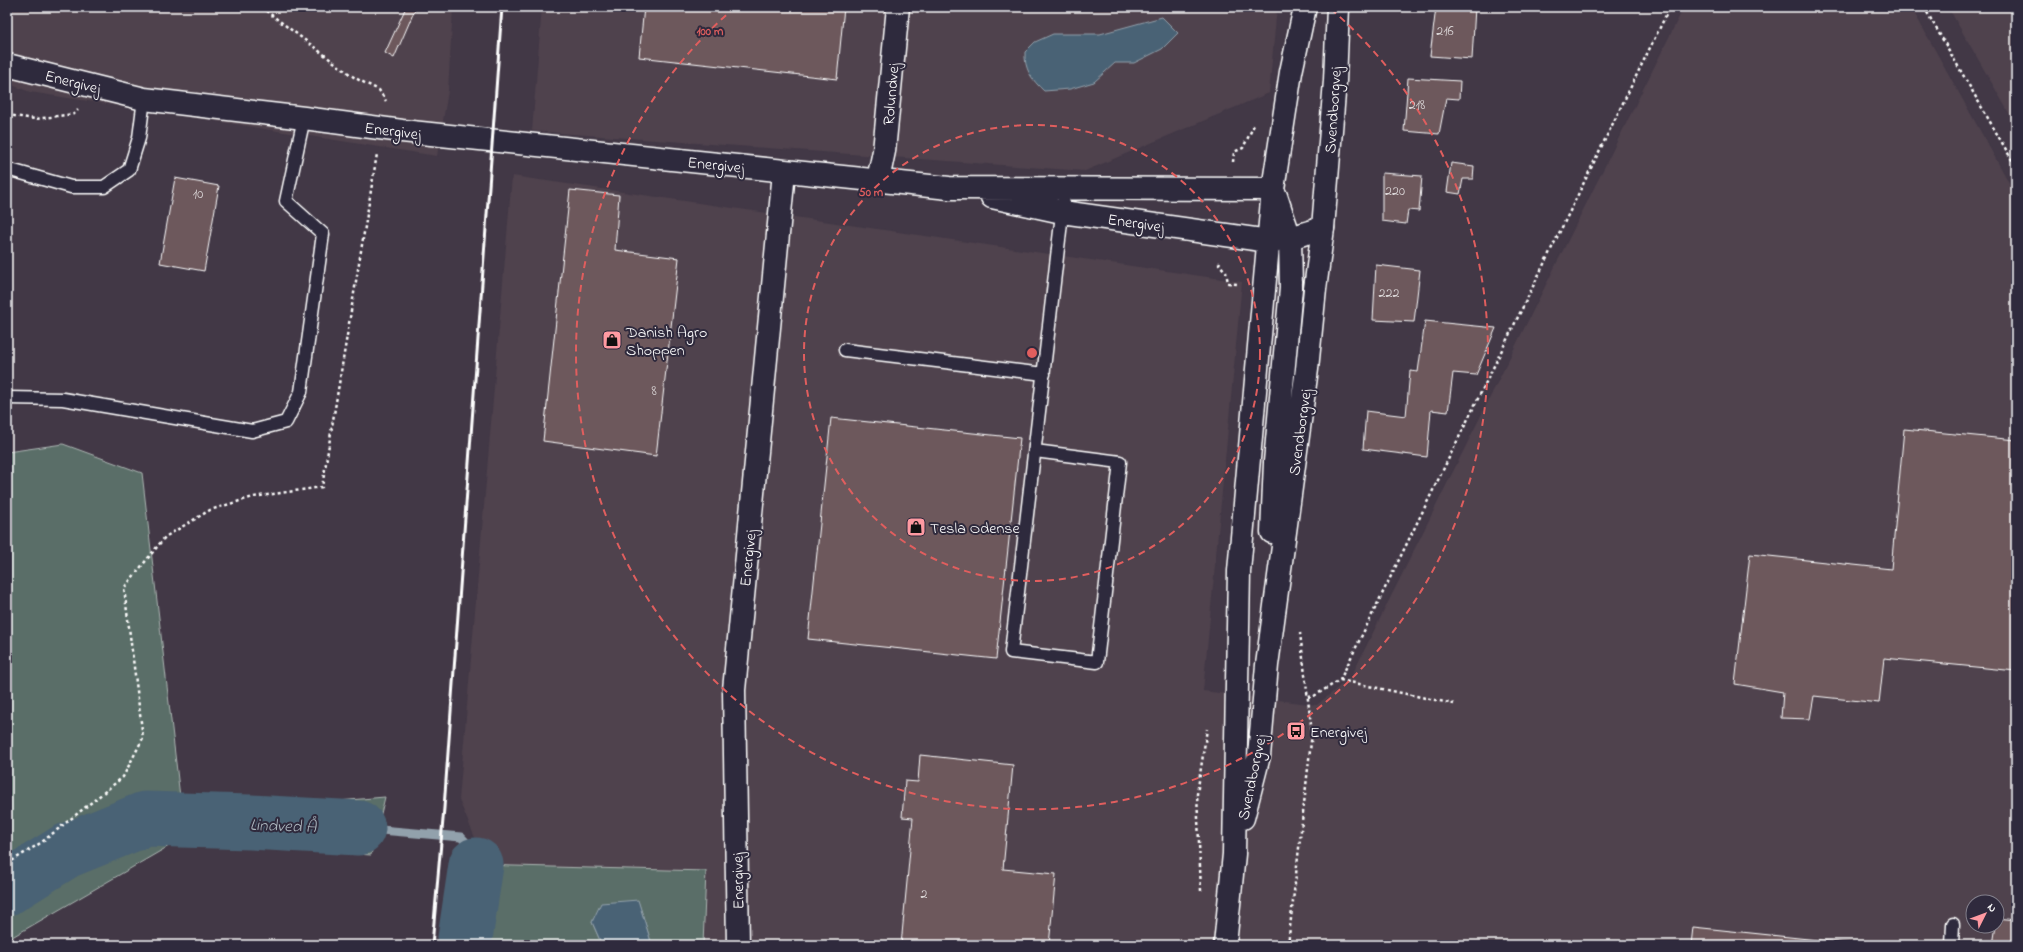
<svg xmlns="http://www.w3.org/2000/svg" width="2023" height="952" font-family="'Indie Flower',sans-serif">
	<rect width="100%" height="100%" fill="#423846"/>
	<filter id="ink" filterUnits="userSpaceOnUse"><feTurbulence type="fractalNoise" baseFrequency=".025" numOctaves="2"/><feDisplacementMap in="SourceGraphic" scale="8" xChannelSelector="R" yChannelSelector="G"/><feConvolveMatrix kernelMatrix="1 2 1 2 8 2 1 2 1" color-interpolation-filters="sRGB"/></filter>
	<g filter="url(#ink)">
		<path fill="#4f424d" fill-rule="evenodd" d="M 7,7 L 453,7 L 448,91 L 437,156 L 30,92 L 7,83 Z
			M 542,7 L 1277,7 L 1269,93 L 1085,171 L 532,131 Z
			M 1684,7 L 1911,7 L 2016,195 L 2016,945 L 489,945 L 487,866 L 459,800 L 512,176 L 1242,282 L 1203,691 L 1317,705 L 1351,677 ZM 1973,902 L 1997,902 L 1997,926 L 1973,926 Z
			M 1948,7 L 2016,7 L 2016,125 Z"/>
		<path fill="#5a6e67" stroke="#acb6b3" d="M 63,444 L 142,473 L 182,814 L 385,797 L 371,855 L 176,842 L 7,940 L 7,452 Z
			M 476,865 L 706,871 L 703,945 L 652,945 L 638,901 L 592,922 L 602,945 L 464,945 Z"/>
		<path fill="#4a6274" stroke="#92a1ac" d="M 1162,17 L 1178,33 L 1162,49 L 1134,63 L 1115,63 L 1094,82 L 1070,89 L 1044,91 C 1032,80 1024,69 1025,52 L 1035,42 L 1053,34 L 1100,34 Z
			M 638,900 L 652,945 L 602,945 L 592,922 L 601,903 Z"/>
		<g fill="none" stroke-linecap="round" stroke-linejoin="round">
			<path stroke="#92a1ac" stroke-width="9" d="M 358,828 L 461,837 L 477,854 L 476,865"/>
			<path stroke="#4a6274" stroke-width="55" d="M 7,888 L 66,851 L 145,819 L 251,822 L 358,828
				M 464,945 L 476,865"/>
		</g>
		<path fill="#6d585c" stroke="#fff" d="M 406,7 L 416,7 L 394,58 L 385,53 Z
			M 644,7 L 844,7 L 837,79 L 639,57 Z
			M 1436,7 L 1475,7 L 1472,59 L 1430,56 Z
			M 1408,78 L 1460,81 L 1459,99 L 1446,98 L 1439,134 L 1404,131 Z
			M 1451,163 L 1474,166 L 1473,179 L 1463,179 L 1460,194 L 1447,192 Z
			M 1382,173 L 1422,176 L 1419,211 L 1408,210 L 1406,224 L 1382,221 Z
			M 175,178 L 219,186 L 204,271 L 160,263 Z
			M 570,190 L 619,195 L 615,250 L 679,258 L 656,456 L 543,441 Z
			M 1376,265 L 1420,270 L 1414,322 L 1373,320 Z
			M 1425,321 L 1496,328 L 1476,375 L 1453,373 L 1448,412 L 1431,410 L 1427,457 L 1363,449 L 1366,411 L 1406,416 L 1410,371 L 1418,372 Z
			M 831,418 L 1020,438 L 996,659 L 808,639 Z
			M 1904,429 L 2016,440 L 2016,671 L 1884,658 L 1879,703 L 1814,696 L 1810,719 L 1781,718 L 1783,692 L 1735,684 L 1750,554 L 1891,569 Z
			M 920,755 L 1013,765 L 1003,869 L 1056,874 L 1049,945 L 901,945 L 913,818 L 902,817 L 905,781 L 918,782 Z
			M 1997,919 L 2016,921 L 2016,945 L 1993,945 Z
			M 1693,927 L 1866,945 L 1691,945 Z"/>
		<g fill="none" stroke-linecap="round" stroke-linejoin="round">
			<g stroke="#fff" stroke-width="15">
				<path id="service" d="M 7,169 L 71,187 L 104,187 L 129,170 L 139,138 L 144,99
					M 845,350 L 1044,374
					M 7,398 L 63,399 L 252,431 L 286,422 L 301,392 L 323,234 L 286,201 L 304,118
					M 1035,451 L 1120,462 L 1097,662 L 1011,652 L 1065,188
					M 1952,945 L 1953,924"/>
			</g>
			<g stroke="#fff" stroke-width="25">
				<path id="minor" d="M 878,180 L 884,151 L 898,7
					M 738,945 L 734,690 L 784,172"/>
			</g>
			<g stroke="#fff" stroke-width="25">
				<path id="tertiary" d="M 7,65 L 144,99 L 304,118 L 402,131 L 949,188 L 1273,189
					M 992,197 L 1062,212 L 1269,241 L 1290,238 L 1323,228"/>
			</g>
			<g stroke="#fff" stroke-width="25">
				<path id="secondary" d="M 1272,532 L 1275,462 L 1291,288 L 1290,238 L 1276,196
					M 1243,818 L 1259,756 L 1267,665 L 1307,369 L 1315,289 L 1323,228 L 1335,81 L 1338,7
					M 1225,945 L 1234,854 L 1239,571 L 1273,189 L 1291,72 L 1305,7"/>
			</g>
			<path stroke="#fff" stroke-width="2.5" stroke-dasharray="3 3" stroke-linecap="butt" d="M 261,7 L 355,78 L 379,90 L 386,101
				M 1924,7 L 2016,167
				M 7,115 L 35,119 L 74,114 L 78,110
				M 1233,162 L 1234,152 L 1243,148 L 1254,125
				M 1220,262 L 1219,264 L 1226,272 L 1228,283 L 1237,284
				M 1340,680 L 1454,704
				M 1308,697 L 1314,696 L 1340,680 L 1670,7
				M 7,864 L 42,842 L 123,777 L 143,738 L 124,588 L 165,537 L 210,510 L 253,497 L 322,487 L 377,154
				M 1201,891 L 1197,794 L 1207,729
				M 1288,945 L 1312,733 L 1300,633"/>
			<use href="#service" stroke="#2f2a3d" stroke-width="12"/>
			<use href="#minor" stroke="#2f2a3d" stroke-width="22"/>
			<use href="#tertiary" stroke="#2f2a3d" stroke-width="22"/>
			<use href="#secondary" stroke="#2f2a3d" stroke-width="22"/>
			<path stroke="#fff" stroke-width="3" d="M 432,945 L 444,808 L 502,7"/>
		</g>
	</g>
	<g fill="none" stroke="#e05e5e" stroke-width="2" stroke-dasharray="7 5">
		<circle cx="1032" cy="353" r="228"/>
		<path d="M1331 9A456 456 0 1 1 733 9"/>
	</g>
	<defs>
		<g id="shop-square" transform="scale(1)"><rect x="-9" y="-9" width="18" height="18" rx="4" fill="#ff9aa2" stroke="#2f2a3d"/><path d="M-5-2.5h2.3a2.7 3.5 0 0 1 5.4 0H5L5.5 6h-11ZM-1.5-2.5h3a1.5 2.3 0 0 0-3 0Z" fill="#111"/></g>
		<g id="bus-square" transform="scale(1)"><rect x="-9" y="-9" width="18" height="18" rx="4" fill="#ff9aa2" stroke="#2f2a3d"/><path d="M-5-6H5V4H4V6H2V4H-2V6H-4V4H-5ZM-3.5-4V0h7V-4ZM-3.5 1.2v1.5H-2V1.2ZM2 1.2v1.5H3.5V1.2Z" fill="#111"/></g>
	</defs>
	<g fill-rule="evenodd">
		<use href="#shop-square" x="612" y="340"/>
		<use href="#shop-square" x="916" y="527"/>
		<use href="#bus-square" x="1296" y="731"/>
	</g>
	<g text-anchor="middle" stroke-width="4" stroke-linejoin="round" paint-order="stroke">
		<g font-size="14" fill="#dad5d6">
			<text x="1445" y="35">216</text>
			<text x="1417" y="109">218</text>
			<text x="1395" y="195">220</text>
			<text x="198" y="198">10</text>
			<text x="1389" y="297">222</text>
			<text x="654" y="395">8</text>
			<text x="924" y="898">2</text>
		</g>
		<g font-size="16" fill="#fff" stroke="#2f2a3d">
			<text transform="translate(73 81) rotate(14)" y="6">Energivej</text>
			<text transform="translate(890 94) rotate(-85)" y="6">Rolundvej</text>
			<text transform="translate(1332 110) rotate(-86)" y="6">Svendborgvej</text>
			<text transform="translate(393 130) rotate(7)" y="6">Energivej</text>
			<text transform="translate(716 164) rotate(6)" y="6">Energivej</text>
			<text transform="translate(1136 222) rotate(8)" y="6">Energivej</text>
			<text transform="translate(1299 432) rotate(-82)" y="6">Svendborgvej</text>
			<text transform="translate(747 558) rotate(-84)" y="6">Energivej</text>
			<text transform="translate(1251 777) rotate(-78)" y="6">Svendborgvej</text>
			<text transform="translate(737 881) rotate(-91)" y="6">Energivej</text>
		</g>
		<g font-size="16" fill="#fff" stroke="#2f2a3d" text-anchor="start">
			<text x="626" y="337">Danish Agro<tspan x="626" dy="18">Shoppen</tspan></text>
			<text x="930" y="533">Tesla Odense</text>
			<text x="1310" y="737">Energivej</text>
		</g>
		<g font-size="17" font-style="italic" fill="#aeb8c0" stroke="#2f2a3d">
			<text transform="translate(283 825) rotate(2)" y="6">Lindved Å</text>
		</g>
	</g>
	<circle cx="1032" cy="353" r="6" fill="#e05e5e" stroke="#2f2a3d" stroke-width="2"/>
	<g font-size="12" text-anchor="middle" font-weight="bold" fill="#e05e5e" stroke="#2f2a3d" stroke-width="4" stroke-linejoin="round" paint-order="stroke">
		<text x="710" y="35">100 m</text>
		<text x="871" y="196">50 m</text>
	</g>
	<rect width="2023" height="952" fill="none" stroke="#2f2a3d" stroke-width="24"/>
	<rect x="12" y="12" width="1999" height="928" fill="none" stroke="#fff" stroke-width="1.5" filter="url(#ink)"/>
	<g transform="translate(1985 914) rotate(48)"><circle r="19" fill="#2f2a3d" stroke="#827f8b"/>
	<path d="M0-3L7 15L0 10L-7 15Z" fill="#ff9aa2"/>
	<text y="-6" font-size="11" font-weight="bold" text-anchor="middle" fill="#ffffff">N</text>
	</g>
</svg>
